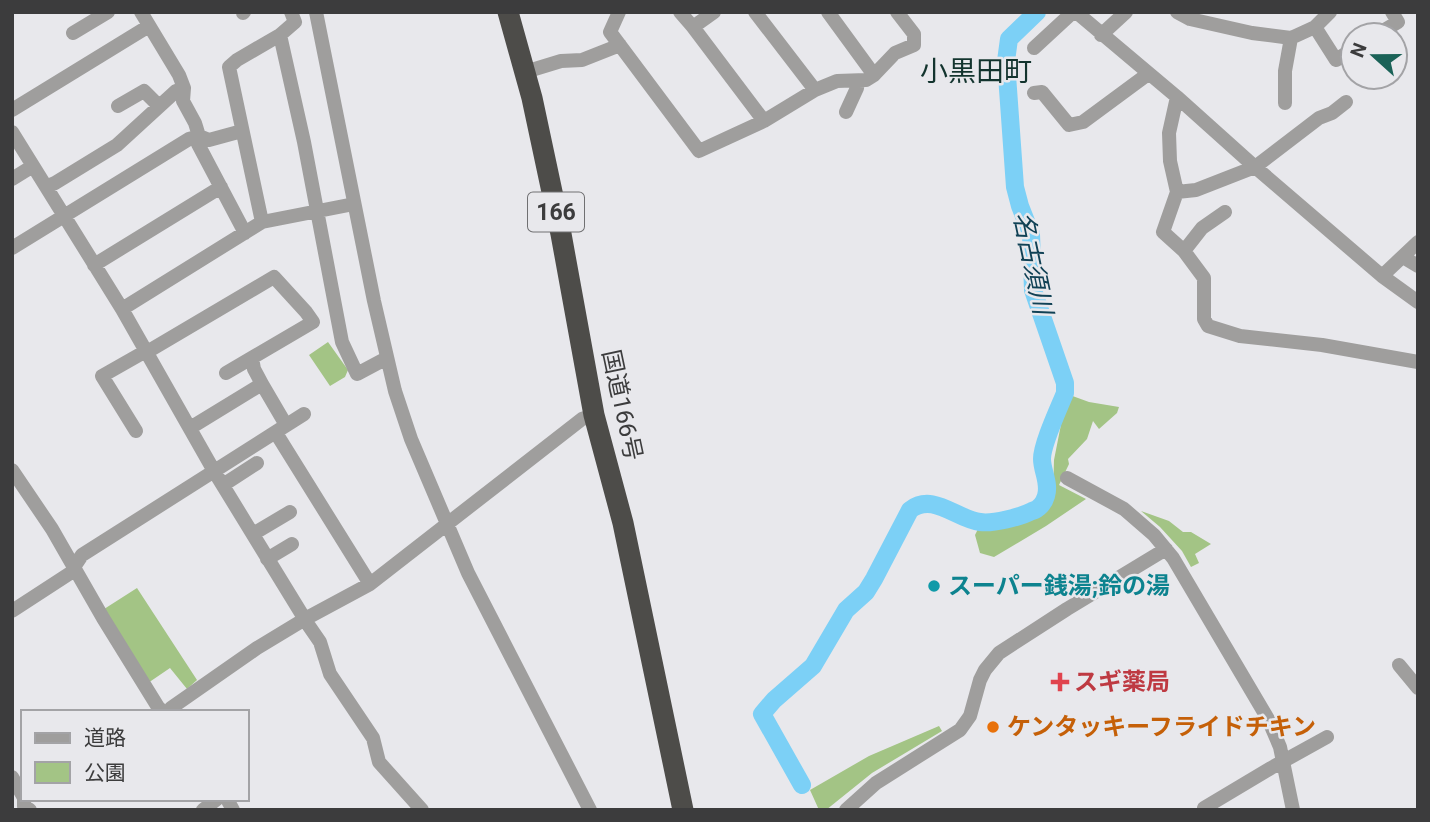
<svg xmlns="http://www.w3.org/2000/svg" width="1430" height="822" font-family="Roboto,'Noto Sans JP',sans-serif">
	<rect width="100%" height="100%" fill="#e8e8ec"/>
	<path fill="#a3c485" d="M 328,342 L 348,370 L 345,377 L 330,386 L 309,355 Z
		M 1067,394 L 1089,402 L 1119,407 L 1117,413 L 1099,429 L 1093,421 L 1087,439 L 1068,459 L 1069,464 L 1059,485 L 1086,499 L 1046,526 L 994,557 L 980,553 L 975,535 L 979,527 L 1030,520 L 1048,507 L 1053,496 L 1054,460 Z
		M 1141,511 L 1169,521 L 1183,532 L 1191,532 L 1211,544 L 1195,554 L 1199,563 L 1191,567 L 1182,551 L 1160,527 Z
		M 137,588 L 197,680 L 187,689 L 170,668 L 148,683 L 101,611 Z
		M 939,726 L 942,731 L 872,773 L 826,810 L 819,810 L 810,790 L 869,756 Z"/>
	<g fill="none" stroke-linecap="round" stroke-linejoin="round">
		<path stroke="#7cd0f6" stroke-width="18" d="M 802,785 L 762,714 L 774,700 L 813,666 L 846,610 L 866,592 L 874,579 L 910,510 C 933,492 956,519 980,522 C 993,524 1020,517 1032,511 C 1039,509 1044,503 1046,496 C 1050,483 1042,471 1042,459 C 1042,444 1059,408 1065,393 L 1065,383 L 1033,290 L 1031,234 L 1020,206 L 1015,187 L 1006,61 L 1009,39 L 1037,12"/>
		<path stroke="#9f9e9d" stroke-width="14" d="M 141,12 L 179,75 L 184,88 L 183,101 L 195,123 L 199,136 L 209,140 L 242,131
			M 316,12 L 374,301 L 395,391 L 411,439 L 468,573 L 590,810
			M 619,12 L 610,32 L 699,151 L 764,121 L 815,90 L 837,81 L 866,80 L 874,75 L 895,53 L 914,45 L 914,34 L 897,12
			M 680,12 L 693,27 L 764,121
			M 755,12 L 815,90
			M 828,12 L 874,75
			M 1076,12 L 1177,97 L 1255,167 L 1382,276 L 1418,302
			M 1177,12 L 1190,19 L 1252,33 L 1291,38 L 1315,27 L 1330,12
			M 243,13 L 244,12
			M 693,27 L 714,12
			M 1315,27 L 1336,60 L 1353,49
			M 73,33 L 108,12
			M 280,35 L 304,142 L 342,342 L 357,374 L 387,358
			M 1101,35 L 1126,12
			M 1376,35 L 1398,22 L 1392,12
			M 1034,48 L 1073,12
			M 525,72 L 561,61 L 582,60 L 620,45
			M 1034,93 L 1042,92 L 1069,125 L 1083,122 L 1148,74
			M 1177,97 L 1169,133 L 1170,161 L 1177,192 L 1163,232 L 1184,251 L 1204,278 L 1204,319 L 1208,326 L 1240,336 L 1322,345 L 1418,362
			M 1285,103 L 1285,71 L 1291,38
			M 118,106 L 144,91 L 159,106
			M 12,110 L 149,26
			M 846,112 L 857,88 L 858,81
			M 12,132 L 122,309 L 214,471 L 309,626 L 320,642 L 330,674 L 373,738 L 379,762 L 422,810
			M 12,179 L 33,166
			M 46,187 L 55,183 L 117,145 L 176,91 L 184,88
			M 1177,192 L 1196,190 L 1255,167 L 1319,118 L 1332,113 L 1346,102
			M 262,222 L 229,67 L 237,60 L 280,35 L 295,22 L 291,12
			M 12,248 L 189,139 L 199,136 L 198,144 L 245,233
			M 1184,251 L 1202,228 L 1225,212
			M 1403,257 L 1418,266
			M 94,265 L 221,187
			M 1382,276 L 1418,242
			M 122,309 L 262,222 L 354,204
			M 147,352 L 274,277 L 306,312 L 313,322 L 226,373
			M 262,384 L 286,425
			M 190,428 L 262,384 L 254,369 L 252,358
			M 136,431 L 102,376 L 146,351
			M 276,433 L 370,584
			M 12,470 L 52,529 L 103,618 L 158,707 L 163,712
			M 1067,478 L 1124,509 L 1154,535 L 1173,558 L 1268,719 L 1280,747 L 1293,810
			M 223,485 L 257,463
			M 253,534 L 290,512
			M 267,559 L 292,544
			M 74,567 L 82,555 L 304,414
			M 12,611 L 75,570
			M 1399,665 L 1418,688
			M 169,712 L 171,708 L 257,648 L 305,619 L 370,584 L 582,419 L 594,415
			M 12,777 L 23,796
			M 24,799 L 24,806 L 30,810
			M 227,799 L 233,810
			M 1204,808 L 1271,768 L 1327,737
			M 203,810 L 217,799
			M 846,810 L 876,783 L 960,730 L 970,716 L 980,680 L 985,670 L 999,653 L 1067,609 L 1166,549"/>
		<path stroke="#4d4c49" stroke-width="21" d="M 508,12 L 532,98 L 561,234 L 594,415 L 623,523 L 683,810"/>
	</g>
	<circle fill="#0f9aa8" stroke="#e8e8ec" stroke-width="2.5" cx="934" cy="586" r="7"/>
	<path fill="#e0444e" stroke="#e8e8ec" stroke-width="2.5" d="M1056.5 671.5h7v7h7v7h-7v7h-7v-7h-7v-7h7z"/>
	<circle fill="#e8710a" stroke="#e8e8ec" stroke-width="2.5" cx="993" cy="727" r="7"/>
	<g text-anchor="middle" stroke-width="5" stroke-linejoin="round" paint-order="stroke">
		<rect fill="#e8e8ec" stroke="#707072" stroke-width="2" x="528" y="192.5" width="56" height="39" rx="5"/>
		<g font-size="23" font-weight="bold" fill="#3c3c3d">
			<text x="556" y="220">166</text>
		</g>
		<g font-size="24" fill="#3c3c3d" stroke="#e8e8ec">
			<text transform="translate(622 405) rotate(78)" y="8">国道166号</text>
		</g>
		<g font-size="24" font-weight="bold" fill="#0d838f" stroke="#e8e8ec" text-anchor="start">
			<text x="948" y="594">スーパー銭湯;鈴の湯</text>
		</g>
		<g font-size="24" font-weight="bold" fill="#be3a42" stroke="#e8e8ec" text-anchor="start">
			<text x="1074" y="690">スギ薬局</text>
		</g>
		<g font-size="24" font-weight="bold" fill="#c56008" stroke="#e8e8ec" text-anchor="start">
			<text x="1007" y="735">ケンタッキーフライドチキン</text>
		</g>
		<g font-size="26" font-style="italic" fill="#104155" stroke="#e8e8ec">
			<text transform="translate(1033 263) rotate(78)" y="9">名古須川</text>
		</g>
		<g font-size="28" fill="#13342e" stroke="#e8e8ec">
			<text x="976" y="81">小黒田町</text>
		</g>
	</g>
	<rect width="1430" height="822" fill="none" stroke="#3c3c3d" stroke-width="28"/>
	<rect x="21" y="710" width="228" height="91" fill="#e8e8ec" stroke="#a3a3a6" stroke-width="2"/>
	<rect x="35" y="733" width="35" height="10" fill="#9f9e9d" stroke="#a3a3a6" stroke-width="2"/>
	<text x="84" y="745" font-size="21" fill="#3c3c3d">道路</text>
	<rect x="35" y="762" width="35" height="21" fill="#a3c485" stroke="#a3a3a6" stroke-width="2"/>
	<text x="84" y="780" font-size="21" fill="#3c3c3d">公園</text>
	<g transform="translate(1374 56) rotate(291)"><circle r="33" fill="#e8e8ec" stroke="#a3a3a6" stroke-width="2"/>
	<path d="M0-5L12 26L0 18L-12 26Z" fill="#1a6257"/>
	<text y="-10" font-size="19" font-weight="bold" text-anchor="middle" fill="#3c3c3d">N</text>
	</g>
</svg>
